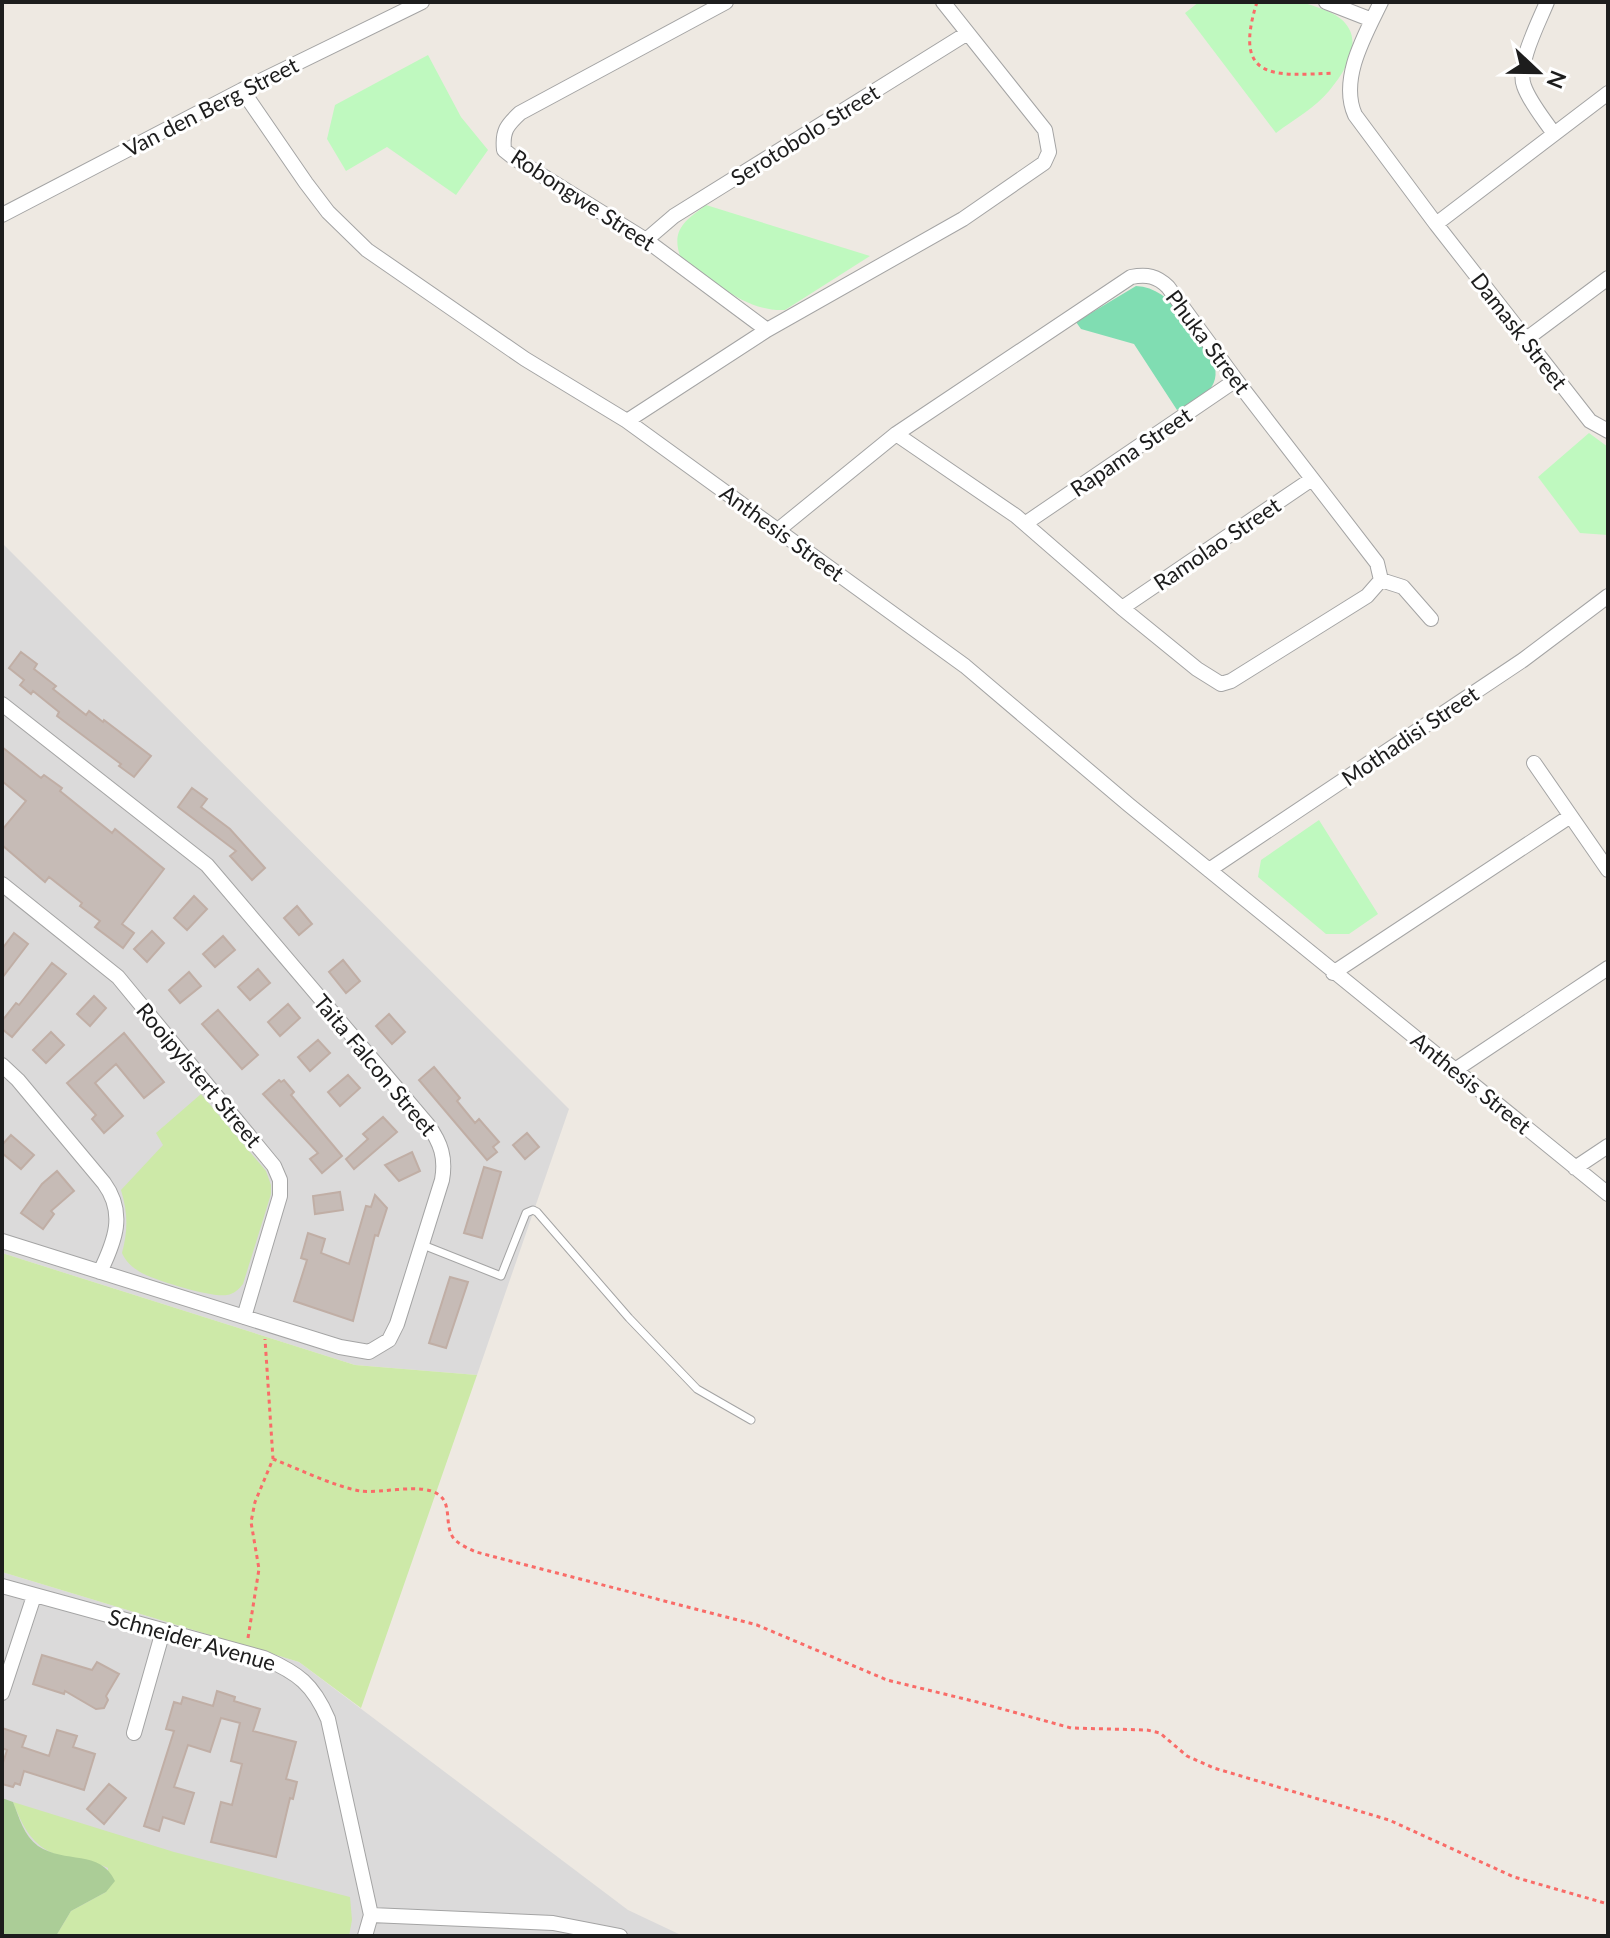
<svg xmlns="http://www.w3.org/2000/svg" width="1610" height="1938" font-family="Lato,sans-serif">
	<rect width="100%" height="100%" fill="#eee9e2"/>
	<path fill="#dbdada" d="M 2,543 L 569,1109 L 477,1375 L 355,1365 L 2,1253 Z
		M 2,1572 L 299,1662 L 628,1910 L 683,1936 L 2,1936 Z"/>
	<path fill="#cde9a8" d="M 201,1094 L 266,1171 L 271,1185 L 271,1194 L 243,1284 C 239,1289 234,1294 227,1295 C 212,1298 154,1280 140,1272 C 132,1267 126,1262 122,1253 C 128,1230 128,1213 121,1190 L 163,1145 L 156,1133 Z
		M 2,1253 L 355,1365 L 477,1375 L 361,1708 L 299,1662 L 2,1572 Z
		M 13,1802 L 174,1852 L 350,1897 L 352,1920 L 349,1936 L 56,1936 L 71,1911 L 106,1892 L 108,1868 C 92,1860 77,1861 60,1856 C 32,1847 23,1827 13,1802 Z"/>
	<path fill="#abcd97" d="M 2,1798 L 13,1802 C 19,1817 24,1836 38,1846 C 65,1864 100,1849 115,1881 L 106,1892 L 71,1911 L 56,1936 L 2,1936 Z"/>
	<path fill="#bff9bf" d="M 1199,2 C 1232,2 1266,0 1298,2 C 1306,3 1314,6 1322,9 C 1368,25 1355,60 1329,91 C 1316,107 1293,120 1276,133 L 1185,13 Z
		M 428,55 L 461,117 L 488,150 L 456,195 L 387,147 L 346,171 L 327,139 L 335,105 Z
		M 706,205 L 870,256 L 785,310 C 744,312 712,279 680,256 C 671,229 686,220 706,205 Z
		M 1589,433 L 1608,447 L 1608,535 L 1580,533 L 1538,477 Z
		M 1319,820 L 1378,914 L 1349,934 L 1326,934 L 1258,877 L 1261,860 Z"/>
	<path fill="#80ddb2" d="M 1136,286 C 1174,288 1193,332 1213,361 C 1224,389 1198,400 1177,410 L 1134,344 L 1081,329 L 1076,322 Z"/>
	<path fill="#c6bbb6" stroke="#c0aea5" stroke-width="2" d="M 21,652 L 37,664 L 34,669 L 56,686 L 53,689 L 86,715 L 89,711 L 103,722 L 104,720 L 151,756 L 134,777 L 119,766 L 121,764 L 57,716 L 59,712 L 33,691 L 31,694 L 20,685 L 24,680 L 9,668 Z
		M 2,747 L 41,778 L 44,775 L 62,788 L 60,791 L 112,833 L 115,829 L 164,869 L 122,924 L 134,933 L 123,948 L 95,927 L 100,921 L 80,906 L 82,903 L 49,877 L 45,882 L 2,845 L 2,830 L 26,801 L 2,781 Z
		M 192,788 L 207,799 L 201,807 L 230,829 L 265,868 L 252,880 L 230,856 L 236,851 L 178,807 Z
		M 194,896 L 207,909 L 187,930 L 174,918 Z
		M 297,906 L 312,924 L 299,935 L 284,918 Z
		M 152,931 L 164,943 L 147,962 L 134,949 Z
		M 14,933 L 28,944 L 2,978 L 2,949 Z
		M 223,936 L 235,950 L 215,967 L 203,954 Z
		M 343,960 L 360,981 L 346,993 L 329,972 Z
		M 52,963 L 66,974 L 12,1037 L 2,1029 L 2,1021 L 16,1003 L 19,1005 Z
		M 258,969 L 270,983 L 250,1000 L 238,987 Z
		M 189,972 L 201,986 L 180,1003 L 169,990 Z
		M 94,996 L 106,1008 L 90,1026 L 77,1014 Z
		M 288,1004 L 300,1018 L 280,1036 L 268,1022 Z
		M 218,1010 L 258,1055 L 242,1069 L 202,1024 Z
		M 389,1014 L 405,1032 L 392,1044 L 376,1026 Z
		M 51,1032 L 64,1045 L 46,1063 L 33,1050 Z
		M 124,1033 L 164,1082 L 144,1098 L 116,1064 L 95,1083 L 123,1116 L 104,1133 L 92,1119 L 96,1115 L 67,1083 Z
		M 318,1040 L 330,1053 L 310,1071 L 298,1057 Z
		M 434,1067 L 460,1098 L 457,1101 L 475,1123 L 479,1119 L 499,1142 L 493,1147 L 497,1152 L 487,1160 L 419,1080 Z
		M 348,1075 L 360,1088 L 340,1106 L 328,1092 Z
		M 279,1080 L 281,1082 L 284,1080 L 294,1092 L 291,1095 L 342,1156 L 322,1173 L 310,1159 L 318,1153 L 263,1094 Z
		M 383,1117 L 397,1132 L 354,1169 L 346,1159 L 368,1139 L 363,1134 Z
		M 527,1133 L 539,1147 L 525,1159 L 513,1145 Z
		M 11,1135 L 34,1155 L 21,1169 L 2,1153 L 2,1145 Z
		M 412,1152 L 420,1171 L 399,1181 L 385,1165 Z
		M 484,1167 L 501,1172 L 482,1238 L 464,1233 Z
		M 57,1171 L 74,1191 L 51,1211 L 54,1214 L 43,1229 L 21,1213 L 42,1184 Z
		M 340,1192 L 343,1210 L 315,1214 L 313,1196 Z
		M 375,1195 L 387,1208 L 378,1236 L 375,1235 L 353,1321 L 294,1301 L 307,1260 L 301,1258 L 308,1233 L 325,1239 L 321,1253 L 349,1264 L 366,1206 L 371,1207 Z
		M 450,1277 L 468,1282 L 446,1348 L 429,1343 Z
		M 42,1655 L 92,1670 L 97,1662 L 119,1674 L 106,1696 L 108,1700 L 104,1708 L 96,1709 L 65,1691 L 64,1694 L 33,1684 Z
		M 217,1691 L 235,1697 L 234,1701 L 260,1709 L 253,1731 L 296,1742 L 286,1779 L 297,1782 L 293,1799 L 290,1798 L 276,1857 L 211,1842 L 221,1802 L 232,1805 L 242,1764 L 231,1761 L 240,1723 L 221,1718 L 210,1752 L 188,1745 L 174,1787 L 194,1793 L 184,1824 L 163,1817 L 159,1831 L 144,1826 L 174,1731 L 166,1729 L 174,1702 L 181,1704 L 183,1697 L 213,1706 Z
		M 2,1728 L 26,1736 L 22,1747 L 49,1756 L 57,1730 L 77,1736 L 73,1747 L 95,1754 L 84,1790 L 24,1771 L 20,1785 L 15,1783 L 13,1787 L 2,1784 L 2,1766 L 7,1750 L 2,1748 Z
		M 109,1784 L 126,1798 L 104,1824 L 87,1809 Z"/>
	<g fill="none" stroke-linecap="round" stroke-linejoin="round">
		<g stroke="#a4a4a4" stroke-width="9">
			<path id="lane" d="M 423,1245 L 501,1276 L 526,1213 L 533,1210 L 537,1212 L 629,1318 L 697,1389 L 751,1420"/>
		</g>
		<g stroke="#a4a4a4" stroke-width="16">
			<path id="street" d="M 726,2 L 520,113 C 507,125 502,131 504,150 L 514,158 L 646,240 L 767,330
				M 1326,2 L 1372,20
				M 1381,2 C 1365,35 1339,79 1355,115 L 1436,224 L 1590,421 L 1608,431
				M 1547,2 C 1539,22 1516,65 1524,86 C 1530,103 1544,119 1554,134
				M 242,90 L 306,183 L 328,212 L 367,250 L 525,359 L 627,421 L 965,666 L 1129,805 L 1608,1194
				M 2,215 L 242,90 L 422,2
				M 1436,224 L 1608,93
				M 646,240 L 674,216 L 966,34
				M 1525,340 L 1608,278
				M 627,421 L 767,330 L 963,219 L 1044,163 L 1049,152 L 1045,130 L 943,2
				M 1026,523 L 1236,380
				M 778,530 L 896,434 L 1131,277 C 1147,274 1157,276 1168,287 L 1236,380 L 1377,563 L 1381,580 L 1367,596 L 1231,681 L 1221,684 L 1197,669 L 1122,608 L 1016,516 L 896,434
				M 1381,580 L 1403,587 L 1431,619
				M 1122,608 L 1312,479
				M 2,704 L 207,865 L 428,1125 C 441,1143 446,1158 442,1180 L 397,1324 L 389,1340 L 369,1352 L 340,1347 L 2,1241
				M 1534,763 L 1608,870
				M 1209,870 L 1523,660 L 1608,596
				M 2,884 L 118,977 L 274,1166 L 280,1180 L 280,1196 L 244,1317
				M 1333,973 L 1569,817
				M 2,1065 L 18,1080 L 104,1183 C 126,1213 115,1241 100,1272
				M 1455,1070 L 1608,968
				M 1575,1168 L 1608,1146
				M 2,1586 L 264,1658 C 298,1673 313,1684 328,1719 L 371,1915 L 365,1936
				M 2,1693 L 34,1596
				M 134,1733 L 163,1631
				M 371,1915 L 553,1923 L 620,1936"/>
		</g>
		<path stroke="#f96c68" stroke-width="3" stroke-dasharray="4 4" stroke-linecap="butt" d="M 1257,2 C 1232,81 1274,76 1334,73
			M 273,1459 C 299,1469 333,1486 360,1491 C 380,1494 423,1482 439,1495 C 453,1505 443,1527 455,1540 C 461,1545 469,1549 476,1552 L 757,1625 L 887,1680 L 977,1702 L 1071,1728 L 1147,1730 L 1160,1733 L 1187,1756 L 1214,1768 L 1389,1820 L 1514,1877 L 1608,1904
			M 248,1638 L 259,1569 L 251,1522 L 255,1502 L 273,1459 L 265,1339"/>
		<use href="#lane" stroke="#fff" stroke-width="7"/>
		<use href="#street" stroke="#fff" stroke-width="14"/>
	</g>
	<g text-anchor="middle" stroke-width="6" stroke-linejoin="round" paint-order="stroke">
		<g font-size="22" fill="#1d1d1d" stroke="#fff">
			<text transform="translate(211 107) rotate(-27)" y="8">Van den Berg Street</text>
			<text transform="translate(805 135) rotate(-32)" y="8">Serotobolo Street</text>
			<text transform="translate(583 200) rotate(33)" y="8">Robongwe Street</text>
			<text transform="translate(1519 331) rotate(52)" y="8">Damask Street</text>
			<text transform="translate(1208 342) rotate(53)" y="8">Phuka Street</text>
			<text transform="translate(1131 452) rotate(-34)" y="8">Rapama Street</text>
			<text transform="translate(782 533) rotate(36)" y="8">Anthesis Street</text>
			<text transform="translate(1217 544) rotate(-34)" y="8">Ramolao Street</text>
			<text transform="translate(1410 736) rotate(-34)" y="8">Mothadisi Street</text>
			<text transform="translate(375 1065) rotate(50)" y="8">Taita Falcon Street</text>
			<text transform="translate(199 1075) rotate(50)" y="8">Rooipylstert Street</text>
			<text transform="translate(1471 1083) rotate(39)" y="8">Anthesis Street</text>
			<text transform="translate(192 1640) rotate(16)" y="8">Schneider Avenue</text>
		</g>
	</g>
	<rect width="1610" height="1938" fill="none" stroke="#1d1d1d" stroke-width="8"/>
	<g transform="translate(1538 72) rotate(112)" stroke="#ffffff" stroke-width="6" paint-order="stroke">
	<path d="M0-6L14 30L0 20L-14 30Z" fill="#1d1d1d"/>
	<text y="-12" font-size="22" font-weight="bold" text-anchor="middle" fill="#1d1d1d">N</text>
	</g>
</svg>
